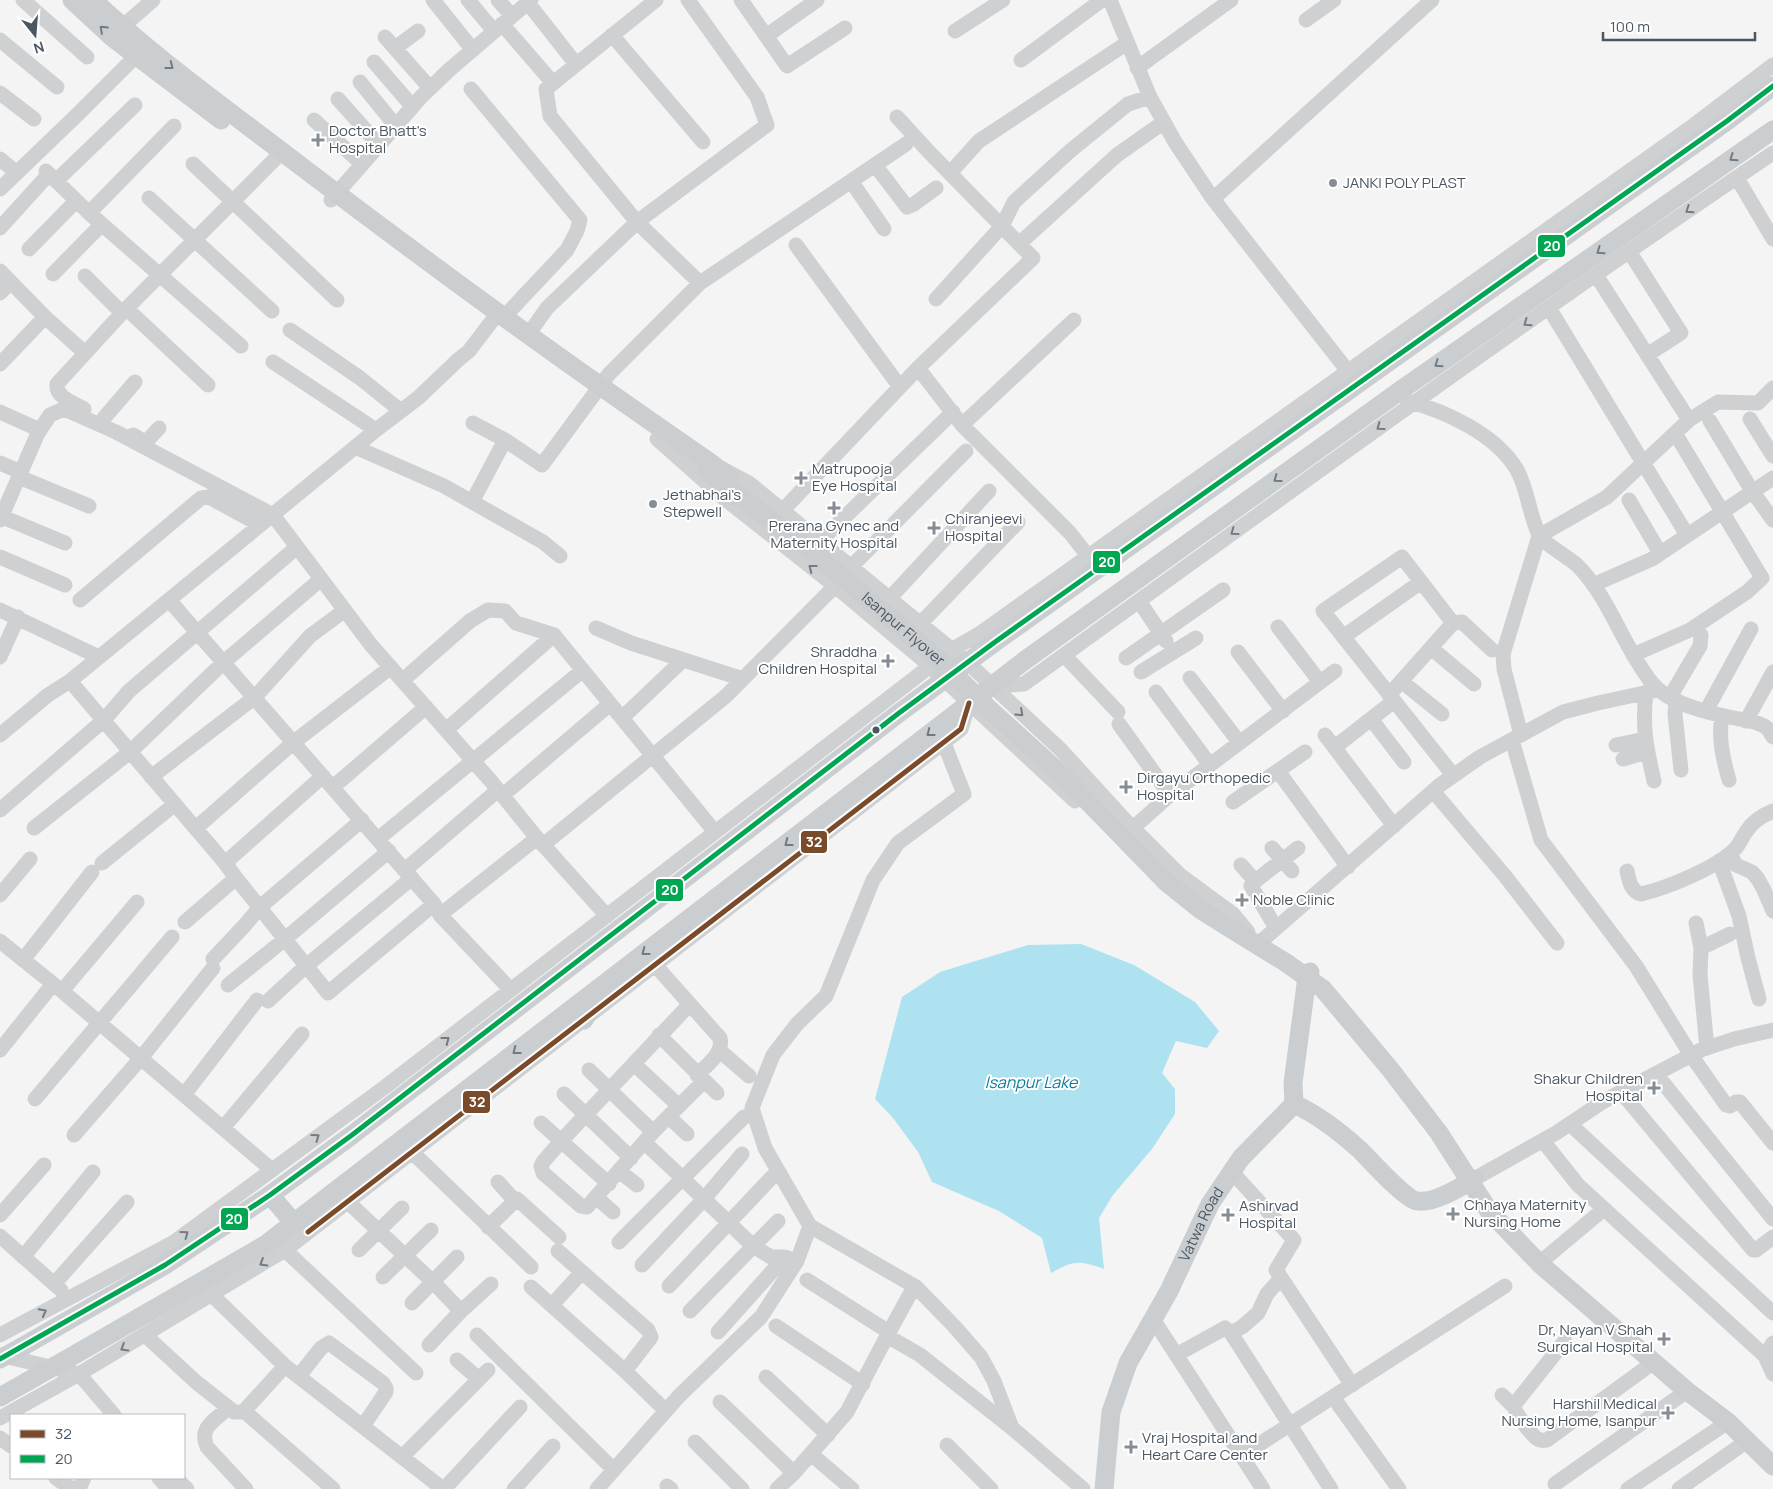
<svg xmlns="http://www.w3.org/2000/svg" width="1773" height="1489" font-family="Manrope,sans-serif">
	<rect width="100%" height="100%" fill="#f4f4f4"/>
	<path fill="#aee2f0" d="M 1081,944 L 1134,965 L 1195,1002 L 1219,1031 L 1207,1048 L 1176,1041 L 1162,1073 L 1175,1089 L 1175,1114 L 1152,1149 L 1113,1195 L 1099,1218 L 1104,1269 C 1079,1260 1074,1260 1051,1273 L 1042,1238 L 999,1211 L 932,1182 L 918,1152 L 893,1118 L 875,1099 L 902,997 L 940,972 L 1028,945 Z"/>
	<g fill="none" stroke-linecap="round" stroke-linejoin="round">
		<path stroke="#ced0d2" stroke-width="15" d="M 23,0 L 87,57
			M 433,0 L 473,50
			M 468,0 L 494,31
			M 498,0 L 512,16
			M 741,0 L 787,66 L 845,28
			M 1110,0 L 1150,97 L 1175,142 L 1213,199 L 1354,379
			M 528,3 L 576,64
			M 1306,20 L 1334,0
			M 502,24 L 553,83
			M 122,27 L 153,0
			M 955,31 L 1003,0
			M 612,35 L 703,142
			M 766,36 L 817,0
			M 385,37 L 430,88
			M 0,40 L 57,87
			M 395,48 L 418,31
			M 1021,60 L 1102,0
			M 374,62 L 412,106
			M 1137,68 L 1231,0
			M 360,82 L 395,125
			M 471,89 L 580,220 L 577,231 L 567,250 L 504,317
			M 0,93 L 34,119
			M 338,99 L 378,144
			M 897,117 L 929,152 L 1033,258 L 918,368
			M 314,120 L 362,164
			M 0,159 L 17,173
			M 193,164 L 337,300
			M 875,165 L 907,207 L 914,204 L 936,188
			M 46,171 L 89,213 L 241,346
			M 950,173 L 979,141 L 1127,43
			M 1737,178 L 1773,239
			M 56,181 L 135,105
			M 851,181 L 884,229
			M 0,189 L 78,114 L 144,48
			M 149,198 L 272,311
			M 1213,199 L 1432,0
			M 331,200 L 421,97 L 449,70 L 531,0
			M 89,213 L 174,126
			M 0,228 L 49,174
			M 1019,244 L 1117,155 L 1164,122
			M 796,245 L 900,387
			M 29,249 L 76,201
			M 1629,251 L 1681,333 L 1647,355
			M 0,271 L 45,317 L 85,353
			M 53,274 L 102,224
			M 1596,275 L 1689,420
			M 85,276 L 122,313
			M 700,283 L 906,144
			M 0,293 L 11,282
			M 936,299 L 1002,226 L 1014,202 L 1070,151 L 1128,104 L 1150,97
			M 1549,308 L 1687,535
			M 127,309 L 208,385
			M 290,330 L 360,378 L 401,411
			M 528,335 L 547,308 L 637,222 L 767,125 L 757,97 L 688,0
			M 273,362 L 376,430
			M 0,364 L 45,317
			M 1407,401 C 1445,411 1496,434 1517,470 C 1528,490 1529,514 1539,535 C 1543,543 1568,557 1577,565 C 1610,598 1623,647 1652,683 C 1669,704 1708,713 1734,718 C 1744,720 1758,721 1767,728 C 1769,730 1771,734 1773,737
			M 84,409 C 74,403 55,397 57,384 L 122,313 L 275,159
			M 0,412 L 40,430
			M 104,418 L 135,382
			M 1750,419 L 1773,456
			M 1710,421 L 1752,491 L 1773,520
			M 473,423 L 505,440 L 542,465 L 609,374 L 700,283 L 637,222 L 550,116 L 546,89 L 656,0
			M 962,425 L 1074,320
			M 133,435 L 143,441 L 147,441 L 159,428
			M 657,439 L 720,495 L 829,581 L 922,659 L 1075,801
			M 355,447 L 444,486 L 543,542 L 560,556
			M 0,463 L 21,472
			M 721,468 L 749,483 L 967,662 L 1061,750 L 1126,821 L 1180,875 L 1233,914 L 1248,932
			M 19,477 L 89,506
			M 1629,500 L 1660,553
			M 472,502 L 505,440
			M 783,510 L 918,368 L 962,425 L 1070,533 L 1088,556
			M 0,516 L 65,543
			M 0,520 L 38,433 L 50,415 L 64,409 L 116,432 L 273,515 L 371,645 L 490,780 L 537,838 L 607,916
			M 820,541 L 953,412
			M 0,557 L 65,585
			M 851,567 L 966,451
			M 1593,585 L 1652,559 L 1773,478
			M 889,599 L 989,491
			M 80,600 L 201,498 L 209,497 L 260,525
			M 169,600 L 434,904
			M 1139,601 L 1166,641
			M 0,610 L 99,657
			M 1453,623 L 1402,557 L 1323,611 L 1453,775
			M 920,624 L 1018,522
			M 1278,627 L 1320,682
			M 596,628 L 631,643 L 743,679
			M 1343,637 L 1421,582
			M 976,642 L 979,634 L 1611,184 L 1694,125 L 1773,65
			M 1431,648 L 1474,684
			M 1238,652 L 1283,711
			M 1064,655 L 1118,712
			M 1633,655 L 1690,630 L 1747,592 L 1762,578 L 1675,433
			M 0,657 L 18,617
			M 1126,658 L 1223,590
			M 1141,672 L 1196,638
			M 1190,678 L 1239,742
			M 403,680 L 470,621 L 488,610 L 505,611 L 516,623 L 554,635
			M 70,681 L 225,863 L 236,878 L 328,993 L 434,904 L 440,915 L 537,838
			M 1401,681 L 1442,714
			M 992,686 L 1024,684 C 1272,505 1519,324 1773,153
			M 1156,692 L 1210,765
			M 1646,692 C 1642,728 1646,746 1654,781
			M 1389,695 L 1453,623 L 1462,622 L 1492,650
			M 1670,697 L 1700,646 L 1701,635
			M 1676,700 L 1675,714 L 1681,770
			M 1706,711 L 1751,629
			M 1722,716 C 1718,738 1723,759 1729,780
			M 622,718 L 683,660
			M 1371,719 L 1404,762
			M 1746,721 L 1773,672
			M 1119,724 L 1170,795
			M 446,730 L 554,635 L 715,832
			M 0,735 L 48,695 L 70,681 L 376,430 L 418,398 L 459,359 L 469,351 L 498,313
			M 1325,735 L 1394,826
			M 1521,735 L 1504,669 L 1503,654 L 1539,536 L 1607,497 L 1689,420 L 1718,402 L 1758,403 L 1773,388
			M 1512,740 L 1541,840 L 1636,966 L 1691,1055 L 1726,1105 L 1730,1106 L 1736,1102 L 1740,1102 L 1773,1143
			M 944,743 L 964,794 L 898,843 L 873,880 L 826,996 L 797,1024 L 773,1055 L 752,1108 L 765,1148 L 810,1226 L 916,1287 L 954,1326 L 981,1357 L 994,1381 L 1012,1428
			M 1616,745 L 1645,739
			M 1335,747 L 1394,701
			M 1623,759 L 1647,752
			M 1278,771 L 1348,867
			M 151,777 L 255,697 L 310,636 L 345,610
			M 333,787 L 426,707
			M 1433,791 L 1505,876 L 1557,943
			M 503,795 L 610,704
			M 1233,802 L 1305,752
			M 0,810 L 104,720 L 129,691 L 297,547
			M 34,828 L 130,752 L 224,662 L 321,579
			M 196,828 L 294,742 L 391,667
			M 1133,828 L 1170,795 L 1335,671
			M 378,839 L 583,670
			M 543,845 L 726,696 L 835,586
			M 1272,848 L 1292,871
			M 1730,854 L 1736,865 L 1752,872 L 1758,879 L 1764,890 L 1773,911
			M 1719,861 L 1739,916 L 1748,958 L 1759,999
			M 102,863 L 175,804
			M 225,863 L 323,776
			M 1241,865 L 1255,881
			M 405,870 L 498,790
			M 1627,871 C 1629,880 1631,892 1641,894 C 1667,888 1713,869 1733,851 C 1739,846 1741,839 1746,832 C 1752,822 1763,815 1773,811
			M 0,895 L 30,859
			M 440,915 L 511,990
			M 185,922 L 236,878
			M 1696,923 L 1701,948 L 1700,975 L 1707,1048
			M 1276,928 L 1251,886 L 1254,882 L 1298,848
			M 0,941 L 62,991 L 272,1170
			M 1257,945 L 1440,785 L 1480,757 L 1563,712 L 1598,703 L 1658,690
			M 1701,948 L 1730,934
			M 213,959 L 245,925 L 260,907 L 362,820
			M 23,960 L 92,872
			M 655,965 L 720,1038 C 724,1053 707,1065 697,1075
			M 228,985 L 285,939 L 389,851
			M 62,991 L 137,902
			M 268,1001 L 306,966 L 412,878
			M 689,1005 L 562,1140 L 543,1162 L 541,1166 L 543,1173 L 581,1206 L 587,1207 L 653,1132 L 704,1081
			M 659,1035 L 717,1093
			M 0,1050 L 53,984
			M 720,1051 L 749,1076
			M 634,1064 L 679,1106
			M 589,1070 L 653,1132
			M 1656,1074 L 1773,1219
			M 1621,1092 L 1753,1250 L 1756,1250 L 1773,1237
			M 564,1094 L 631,1158
			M 184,1095 L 257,1000
			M 35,1099 L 172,937
			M 669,1117 L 687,1134
			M 541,1123 L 609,1184
			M 1570,1124 L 1773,1313
			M 223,1128 L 302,1034
			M 74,1135 L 141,1058 L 213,968
			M 1543,1141 L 1578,1185 L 1765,1356
			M 644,1142 L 676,1172
			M 412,1152 L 531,1267
			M 619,1171 L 637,1185
			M 1232,1172 L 1294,1240 L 1276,1270 L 1352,1385
			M 679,1175 L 753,1246 L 771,1257 L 785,1257 L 797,1261
			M 1474,1179 L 1556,1133 L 1604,1101 L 1701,1050 L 1734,1039 L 1773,1030
			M 498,1182 L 514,1200
			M 596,1197 L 613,1212
			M 348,1202 L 433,1282 L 458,1308 L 460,1312 L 429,1345
			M 0,1215 L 44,1165
			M 488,1227 L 517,1199 L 559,1237
			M 0,1236 L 61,1290
			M 619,1242 L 744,1117
			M 285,1250 L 416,1373
			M 359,1250 L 402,1208
			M 558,1251 L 648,1330 L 651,1337 L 649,1340 L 625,1371
			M 23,1257 L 93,1172
			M 1543,1260 L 1604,1209
			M 642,1265 L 704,1199 L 742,1154
			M 383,1277 L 431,1230
			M 807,1280 L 889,1332
			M 54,1284 L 127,1202
			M 669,1286 L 772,1177
			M 531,1287 L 625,1371 L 666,1411
			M 212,1295 L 285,1366 L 443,1489
			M 412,1303 L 457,1257
			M 552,1305 L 582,1272
			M 690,1311 L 778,1221
			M 460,1312 L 491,1284
			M 1153,1319 L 1263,1489
			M 776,1326 L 863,1384
			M 718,1332 L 785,1257
			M 1231,1333 L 1242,1327 L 1258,1313 L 1267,1294 L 1281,1278
			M 0,1335 L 174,1242 L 385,1087 L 951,650 L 979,634
			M 145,1335 L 196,1382 L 234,1412 L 240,1412 L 244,1411 L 285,1366
			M 477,1335 L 614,1470
			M 887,1336 L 920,1355 L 1012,1428 L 1083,1489
			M 1565,1341 L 1514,1405 C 1514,1412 1529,1431 1535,1437 C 1538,1440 1542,1441 1547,1440 L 1654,1362
			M 1773,1343 L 1765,1356 L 1773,1374
			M 0,1355 L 79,1374 L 114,1415
			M 1176,1355 L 1225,1328 L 1231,1333 L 1331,1489
			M 457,1360 L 479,1379
			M 299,1376 L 321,1348 L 329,1343 L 383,1383 L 386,1388 L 386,1392 L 363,1426
			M 766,1377 L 828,1435
			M 1502,1395 L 1514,1407
			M 1333,1397 L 1399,1489
			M 720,1402 L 794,1473
			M 228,1408 C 216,1420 198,1427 207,1447 L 246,1489
			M 244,1411 L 333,1489
			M 0,1418 L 79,1374 L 285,1250 L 961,729 L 969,703
			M 0,1438 L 11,1446
			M 695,1442 L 742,1489
			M 947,1445 L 991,1489
			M 811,1454 L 852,1489
			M 1241,1456 L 1505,1286
			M 402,1457 L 488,1370
			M 56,1478 L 72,1489
			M 159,1478 L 169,1489
			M 176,1478 L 187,1489
			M 1555,1484 L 1687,1391
			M 667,1486 L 671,1489
			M 79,1489 L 84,1478
			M 444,1489 L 520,1407
			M 514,1489 L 553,1446
			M 597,1489 L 679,1396 L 761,1317 L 797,1261 L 810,1226
			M 777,1489 L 794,1473 L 847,1412 L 887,1336 L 910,1294
			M 1628,1489 L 1728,1422
			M 1679,1489 L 1747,1441"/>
		<g stroke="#caced1" stroke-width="19">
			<path d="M 72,0 L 113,38 L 221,120"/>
			<path d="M 93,0 C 158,61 232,113 302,167 C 436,269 572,368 711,463 L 729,478"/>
			<path d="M 1228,927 L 1285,962 L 1323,989 L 1390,1069 L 1439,1133 L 1489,1211 L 1540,1264 L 1687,1391 L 1728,1422 L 1773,1466"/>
			<path d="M 584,1020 L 600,991"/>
			<path d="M 1294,1104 C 1319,1115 1340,1132 1360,1150 C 1371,1161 1405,1199 1417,1201 C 1433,1204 1461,1187 1474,1179"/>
			<path d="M 270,1195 L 294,1223"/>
			<path d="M 20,1348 L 165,1265 L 270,1195 L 352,1135 L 899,713 L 995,642 L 1727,121 L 1773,86"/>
			<path d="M 62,1362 L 265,1245 L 1024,661 L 1401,390 L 1773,130"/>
			<path d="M 0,1397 L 30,1380"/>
			<path id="s1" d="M 1104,1489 L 1111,1412 L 1128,1363 L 1169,1291 L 1210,1204 L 1241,1158 L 1294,1104 L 1293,1083 L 1307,977 L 1310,972"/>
		</g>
		<g stroke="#caced1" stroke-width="19">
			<path id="s2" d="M 707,471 L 814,553 L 943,663 L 988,708 L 1062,775 L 1165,881 L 1201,910 L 1228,927"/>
			<path d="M 0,1359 L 20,1348"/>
			<path d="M 30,1380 L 62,1362"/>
		</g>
		<g stroke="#fff" stroke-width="9">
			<path id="bus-1" d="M 308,1232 L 961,729 L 969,703"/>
		</g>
		<g stroke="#fff" stroke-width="9">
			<path id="bus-2" d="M 0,1359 L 165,1265 L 270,1195 L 352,1135 L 899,713 L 995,642 L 1727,121 L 1773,86"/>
		</g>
		<use href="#bus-1" stroke="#7a4b2a" stroke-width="5"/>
		<use href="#bus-2" stroke="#00a651" stroke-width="5"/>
	</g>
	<defs><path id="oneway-chevron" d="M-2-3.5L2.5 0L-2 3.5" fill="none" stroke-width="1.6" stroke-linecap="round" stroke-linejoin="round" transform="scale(1.25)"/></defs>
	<g stroke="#707a83">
		<use href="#oneway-chevron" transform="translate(103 29) rotate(-137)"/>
		<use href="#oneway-chevron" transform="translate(170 66) rotate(38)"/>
		<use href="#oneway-chevron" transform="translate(1733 158) rotate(145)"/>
		<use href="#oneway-chevron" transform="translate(1600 251) rotate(145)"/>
		<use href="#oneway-chevron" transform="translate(1438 364) rotate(145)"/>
		<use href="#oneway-chevron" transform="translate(1277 479) rotate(144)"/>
		<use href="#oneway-chevron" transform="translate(930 733) rotate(142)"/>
		<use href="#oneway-chevron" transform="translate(788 843) rotate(142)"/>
		<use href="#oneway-chevron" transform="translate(645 952) rotate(143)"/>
		<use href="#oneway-chevron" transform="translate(516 1051) rotate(142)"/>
	</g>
	<g stroke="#727b83">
		<use href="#oneway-chevron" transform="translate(1689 210) rotate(146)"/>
		<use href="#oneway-chevron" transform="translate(1527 323) rotate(145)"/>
		<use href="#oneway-chevron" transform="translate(1380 427) rotate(144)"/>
		<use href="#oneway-chevron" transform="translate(1234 532) rotate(144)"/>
		<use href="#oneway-chevron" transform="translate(812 568) rotate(-142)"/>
		<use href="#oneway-chevron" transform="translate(1020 713) rotate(43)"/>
		<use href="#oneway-chevron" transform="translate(446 1040) rotate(-38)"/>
		<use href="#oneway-chevron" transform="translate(316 1137) rotate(-36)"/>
		<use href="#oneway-chevron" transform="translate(185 1234) rotate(-36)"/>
		<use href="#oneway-chevron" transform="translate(263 1263) rotate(149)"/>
		<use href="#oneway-chevron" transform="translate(43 1312) rotate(-28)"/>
		<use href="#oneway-chevron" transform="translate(124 1348) rotate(149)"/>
	</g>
	<g fill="#868d94" stroke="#fff" stroke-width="2">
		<path d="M315.5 132.5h5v5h5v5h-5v5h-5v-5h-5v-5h5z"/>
		<circle cx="1333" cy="183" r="5"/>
		<path d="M798.5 470.5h5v5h5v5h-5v5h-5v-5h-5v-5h5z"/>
		<circle cx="653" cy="504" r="5"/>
		<path d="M831.5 500.5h5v5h5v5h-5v5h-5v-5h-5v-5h5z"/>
		<path d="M931.5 520.5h5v5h5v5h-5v5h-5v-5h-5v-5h5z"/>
		<path d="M885.5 653.5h5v5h5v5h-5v5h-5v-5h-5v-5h5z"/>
		<path d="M1123.5 779.5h5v5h5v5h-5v5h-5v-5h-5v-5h5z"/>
		<path d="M1239.5 892.5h5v5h5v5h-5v5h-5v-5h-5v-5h5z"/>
		<path d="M1651.5 1080.5h5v5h5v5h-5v5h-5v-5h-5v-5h5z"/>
		<path d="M1450.5 1206.5h5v5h5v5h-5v5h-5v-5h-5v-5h5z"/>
		<path d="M1225.5 1207.5h5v5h5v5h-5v5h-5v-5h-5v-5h5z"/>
		<path d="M1661.5 1331.5h5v5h5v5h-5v5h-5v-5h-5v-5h5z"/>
		<path d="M1665.5 1405.5h5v5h5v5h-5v5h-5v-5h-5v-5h5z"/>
		<path d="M1128.5 1439.5h5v5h5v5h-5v5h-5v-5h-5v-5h5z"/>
	</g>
	<circle fill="#4a5661" stroke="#fff" stroke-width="2" cx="876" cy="730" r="4.5"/>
	<g text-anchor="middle" stroke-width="4" stroke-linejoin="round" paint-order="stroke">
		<g font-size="15" fill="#4a5661" stroke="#fff" text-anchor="start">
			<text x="329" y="136">Doctor Bhatt's<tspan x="329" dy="17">Hospital</tspan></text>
			<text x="1343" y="188">JANKI POLY PLAST</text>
			<text x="812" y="474">Matrupooja<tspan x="812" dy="17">Eye Hospital</tspan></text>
			<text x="663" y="500">Jethabhai's<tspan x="663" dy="17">Stepwell</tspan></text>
			<text x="945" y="524">Chiranjeevi<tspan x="945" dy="17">Hospital</tspan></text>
			<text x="834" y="531" text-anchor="middle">Prerana Gynec and<tspan x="834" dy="17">Maternity Hospital</tspan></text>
			<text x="877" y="657" text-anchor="end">Shraddha<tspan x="877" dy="17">Children Hospital</tspan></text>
			<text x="1137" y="783">Dirgayu Orthopedic<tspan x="1137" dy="17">Hospital</tspan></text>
			<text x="1253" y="905">Noble Clinic</text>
			<text x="1643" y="1084" text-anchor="end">Shakur Children<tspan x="1643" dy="17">Hospital</tspan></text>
			<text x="1464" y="1210">Chhaya Maternity<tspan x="1464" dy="17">Nursing Home</tspan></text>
			<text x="1239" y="1211">Ashirvad<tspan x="1239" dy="17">Hospital</tspan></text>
			<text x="1653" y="1335" text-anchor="end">Dr, Nayan V Shah<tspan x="1653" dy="17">Surgical Hospital</tspan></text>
			<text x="1657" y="1409" text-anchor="end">Harshil Medical<tspan x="1657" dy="17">Nursing Home, Isanpur</tspan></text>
			<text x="1142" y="1443">Vraj Hospital and<tspan x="1142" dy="17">Heart Care Center</tspan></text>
		</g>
		<g font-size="15" fill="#4a5661" stroke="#fff">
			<text dy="5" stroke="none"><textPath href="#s2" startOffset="252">Isanpur Flyover</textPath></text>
			<text dy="5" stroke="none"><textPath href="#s1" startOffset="286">Vatwa Road</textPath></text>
		</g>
		<g font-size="16" font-style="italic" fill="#0c7c9b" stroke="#fff">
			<text x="1031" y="1088">Isanpur Lake</text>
		</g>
	</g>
	<g stroke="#fff" stroke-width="2">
		<rect x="1537" y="234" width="29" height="24" rx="5" fill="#00a651"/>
		<rect x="1092" y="550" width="29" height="24" rx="5" fill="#00a651"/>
		<rect x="800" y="830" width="28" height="24" rx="5" fill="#7a4b2a"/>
		<rect x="655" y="878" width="29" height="24" rx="5" fill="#00a651"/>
		<rect x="462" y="1090" width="29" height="24" rx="5" fill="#7a4b2a"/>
		<rect x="220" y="1207" width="29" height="24" rx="5" fill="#00a651"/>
	</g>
	<g font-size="14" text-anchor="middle" font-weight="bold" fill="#fff">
		<text x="1552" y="251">20</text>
		<text x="1107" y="567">20</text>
		<text x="814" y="847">32</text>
		<text x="670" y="895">20</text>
		<text x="477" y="1107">32</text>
		<text x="234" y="1224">20</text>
	</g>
	<rect x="10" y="1414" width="175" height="65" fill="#ffffff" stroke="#b7bbc0"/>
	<rect x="20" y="1430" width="25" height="8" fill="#7a4b2a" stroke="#b7bbc0"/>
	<text x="55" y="1439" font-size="15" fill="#4a5661">32</text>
	<rect x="20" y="1455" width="25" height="8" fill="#00a651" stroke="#b7bbc0"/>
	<text x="55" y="1464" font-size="15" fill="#4a5661">20</text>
	<g transform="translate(35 35) rotate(163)" stroke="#ffffff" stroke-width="4" paint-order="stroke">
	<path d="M0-4L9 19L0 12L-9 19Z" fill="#4a5661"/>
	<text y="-8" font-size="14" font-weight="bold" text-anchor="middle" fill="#4a5661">N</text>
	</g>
	<path d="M1603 32v8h152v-8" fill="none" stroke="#4a5661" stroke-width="2.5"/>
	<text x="1610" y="32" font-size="15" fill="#4a5661" stroke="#ffffff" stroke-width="4" paint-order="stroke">100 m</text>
</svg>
